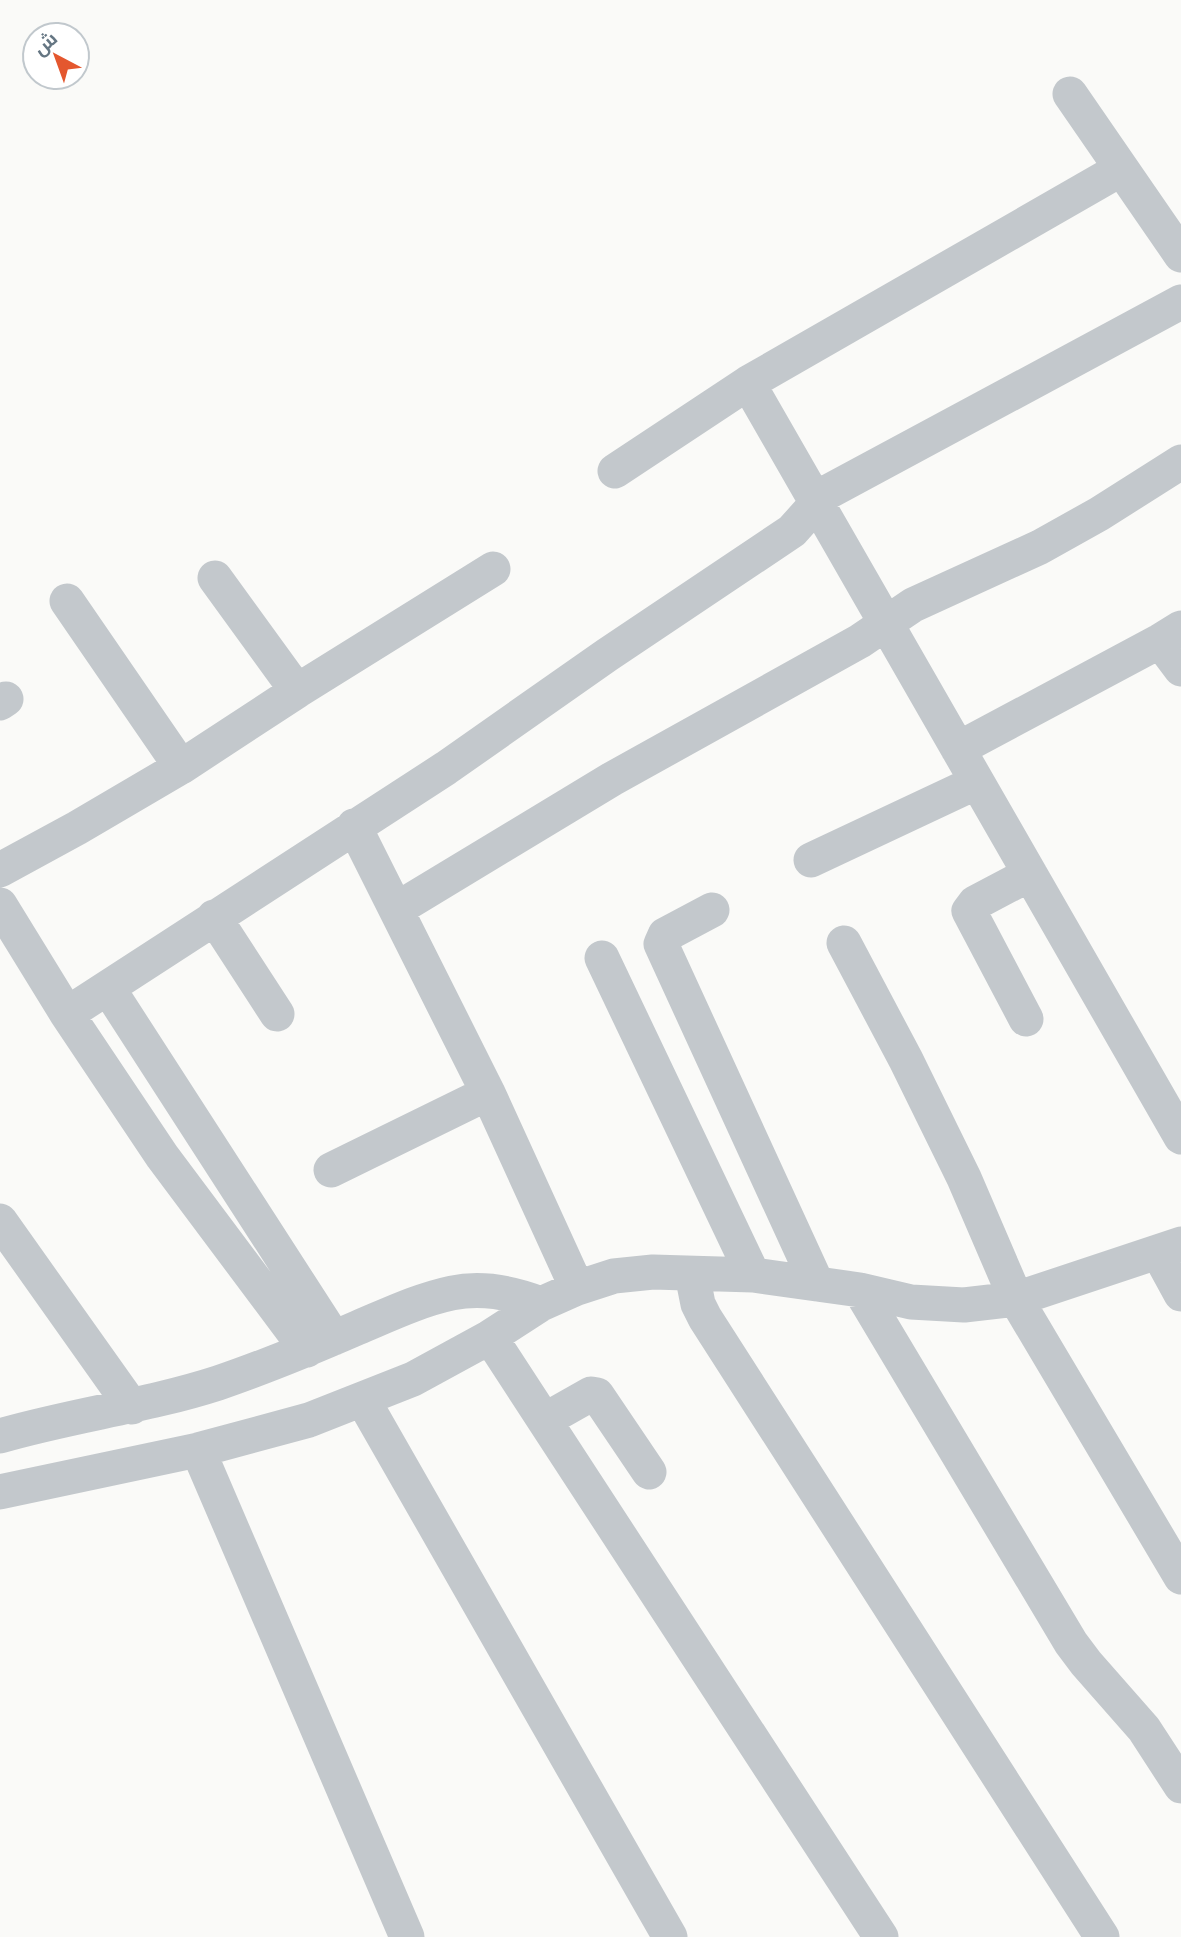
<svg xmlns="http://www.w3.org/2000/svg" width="1181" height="1937" font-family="Mulish,Cairo,sans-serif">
	<rect width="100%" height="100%" fill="#fafaf8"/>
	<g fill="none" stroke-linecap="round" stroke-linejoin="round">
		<path stroke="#c3c8cc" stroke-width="35" d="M 1070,94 L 1181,255
			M 748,383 L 1181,1137
			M 615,471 L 748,383 L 1121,169
			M 215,578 L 297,691
			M 67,601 L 181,767
			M 1160,641 L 1181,669
			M 0,703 L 6,699
			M 958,749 L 1160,641 L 1181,628
			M 354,826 L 488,1093 L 577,1288
			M 811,860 L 977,782
			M 0,870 L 77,828 L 181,767 L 297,691 L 493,569
			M 0,905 L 67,1014 L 162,1156 L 307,1350
			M 397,909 L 612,779 L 860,641 L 913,605 L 1040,547 L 1099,514 L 1181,462
			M 712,910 L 665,935 L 661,944 L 817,1284
			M 214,917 L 277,1014
			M 844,943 L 906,1060 L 964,1178 L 1016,1299 L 1181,1577
			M 602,958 L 753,1275
			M 108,988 L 334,1338
			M 67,1014 L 446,768 L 607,655 L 792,531 L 826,493 L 1181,302
			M 1026,1019 L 969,911 L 975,903 L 1030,874
			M 331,1170 L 488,1093
			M 0,1221 L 132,1407
			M 1158,1252 L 1181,1294
			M 692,1274 L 698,1304 L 705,1318 L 1102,1937
			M 860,1290 L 1071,1643 L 1086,1663 L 1144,1729 L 1181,1786
			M 490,1337 L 881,1937
			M 363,1400 L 670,1937
			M 545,1420 L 591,1394 L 597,1395 L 649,1472
			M 0,1436 C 72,1415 147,1406 218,1383 C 265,1367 311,1348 357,1328 C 388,1315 419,1300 452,1293 C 482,1287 513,1293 541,1304
			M 198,1450 L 407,1937
			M 0,1492 L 198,1450 L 309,1420 L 413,1379 L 490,1337 L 541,1304 L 577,1288 L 614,1276 L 653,1272 L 753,1275 L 860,1290 L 911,1302 L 964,1305 L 1016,1299 L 1181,1244"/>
	</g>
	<g transform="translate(56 56) rotate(319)"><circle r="33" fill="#ffffff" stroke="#c1c8cd" stroke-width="2"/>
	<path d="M0-5L12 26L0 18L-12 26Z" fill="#e4572e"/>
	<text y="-10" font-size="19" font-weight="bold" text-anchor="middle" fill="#657683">ش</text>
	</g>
</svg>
